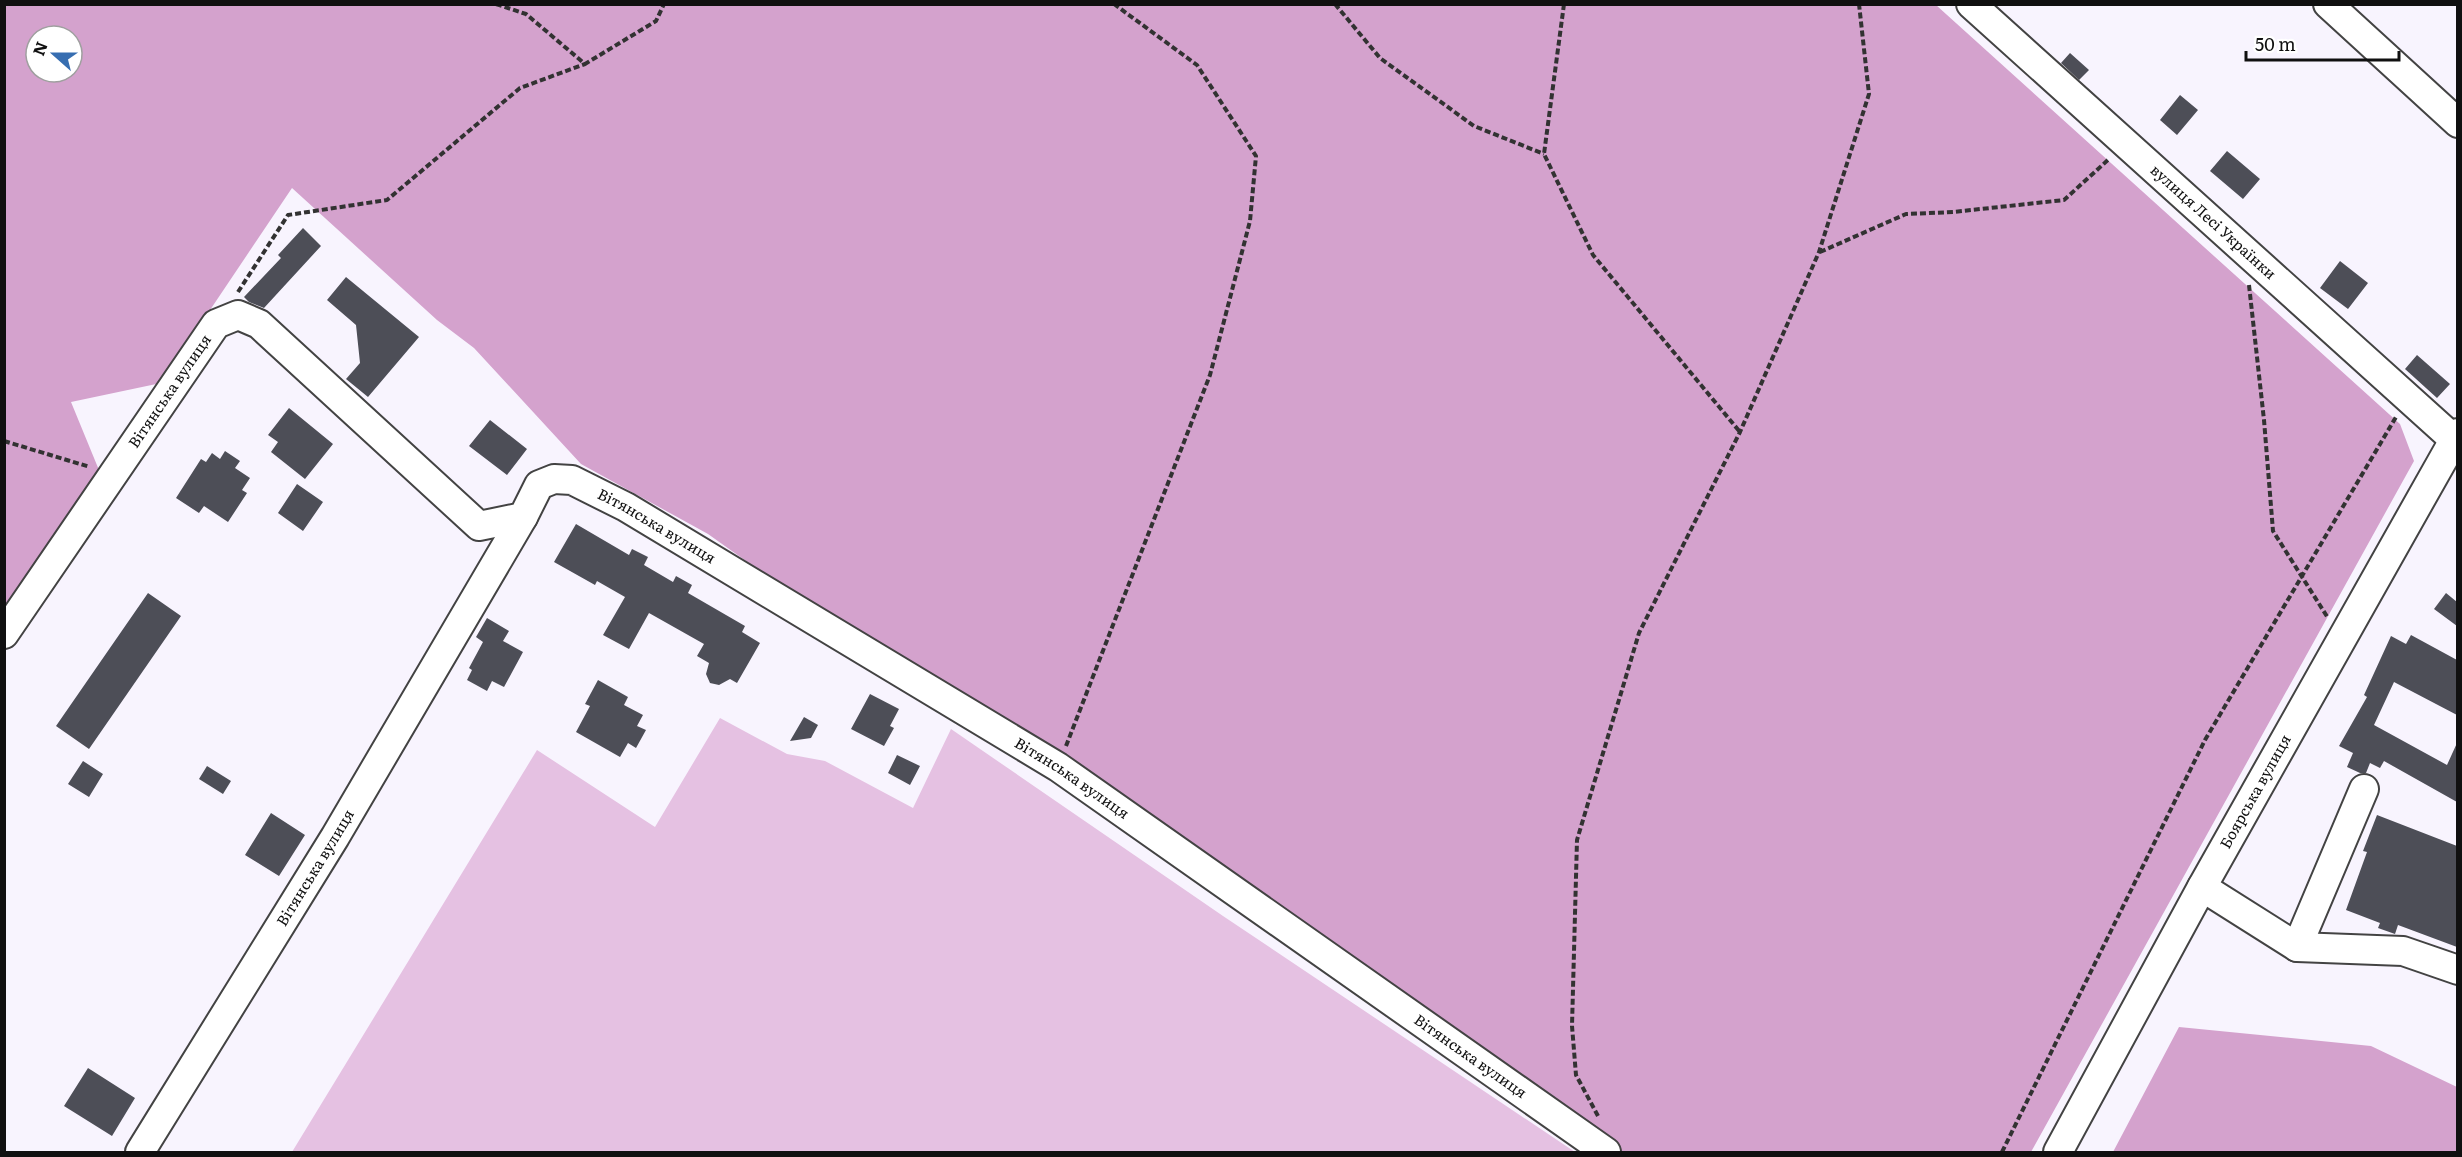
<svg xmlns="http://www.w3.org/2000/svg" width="2462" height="1157" font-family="Literata,serif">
	<rect width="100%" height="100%" fill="#f8f4fe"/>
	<path fill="#e5c1e2" d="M 720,718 L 787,754 L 825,761 L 913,808 L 951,729 L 1223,916 L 1575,1152 L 292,1152 L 537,750 L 655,827 Z"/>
	<path fill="#d4a2cd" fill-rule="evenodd" d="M 5,5 L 1936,5 L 2400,424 L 2414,461 L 2031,1152 L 1596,1152 L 1395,1011 L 925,669 L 780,585 L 708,534 L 581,464 L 474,348 L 437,320 L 292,188 L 161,383 L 71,402 L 101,475 L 5,620 ZM 36,36 L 72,36 L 72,72 L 36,72 Z
		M 2179,1027 L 2371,1046 L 2457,1087 L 2457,1152 L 2113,1152 Z"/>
	<path fill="#4d4e57" d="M 2070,53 L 2089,70 L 2079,80 L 2061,63 Z
		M 2180,95 L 2198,110 L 2177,135 L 2160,120 Z
		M 2227,151 L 2260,179 L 2243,199 L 2210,171 Z
		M 303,228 L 321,246 L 264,308 L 249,302 L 244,297 L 281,258 L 278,255 Z
		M 2340,261 L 2368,283 L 2348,309 L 2320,288 Z
		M 346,277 L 419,337 L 368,397 L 346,379 L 360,363 L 356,325 L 327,300 Z
		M 2417,355 L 2450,384 L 2437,398 L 2405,369 Z
		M 289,408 L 333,444 L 305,479 L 271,452 L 278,442 L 268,435 Z
		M 490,420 L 527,449 L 507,475 L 469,446 Z
		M 225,451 L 240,461 L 235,468 L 250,478 L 242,490 L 247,493 L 228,522 L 204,506 L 199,513 L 176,498 L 201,459 L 206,462 L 212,453 L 220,459 Z
		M 297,484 L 323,502 L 303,531 L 278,513 Z
		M 576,524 L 629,555 L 632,549 L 648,557 L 644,565 L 673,582 L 676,576 L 692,585 L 688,593 L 745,626 L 742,632 L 760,643 L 737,683 L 730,679 L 719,685 L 710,683 L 706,674 L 709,663 L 697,656 L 704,644 L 649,613 L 629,649 L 603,635 L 625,597 L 597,581 L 595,585 L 554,562 Z
		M 148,593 L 181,616 L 89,749 L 56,726 Z
		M 2446,593 L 2457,602 L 2457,626 L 2434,609 Z
		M 487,618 L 509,631 L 503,641 L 523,652 L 504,687 L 492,681 L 487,691 L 467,680 L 472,670 L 469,668 L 483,642 L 476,637 Z
		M 2411,635 L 2457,660 L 2457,715 L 2394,682 L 2374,725 L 2447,765 L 2457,743 L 2457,802 L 2384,761 L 2380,768 L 2370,763 L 2366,773 L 2360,773 L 2347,767 L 2353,753 L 2339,746 L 2367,697 L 2364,695 L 2391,636 L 2406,644 Z
		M 598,680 L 628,697 L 624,705 L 643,715 L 637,726 L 646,730 L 636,748 L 628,743 L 620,757 L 576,732 L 590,706 L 585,704 Z
		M 870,694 L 899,709 L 890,726 L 894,728 L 884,746 L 851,729 Z
		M 804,717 L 818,725 L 811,738 L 790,741 Z
		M 897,755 L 920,766 L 910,785 L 888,773 Z
		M 83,761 L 103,774 L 89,797 L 68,784 Z
		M 207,766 L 231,781 L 223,794 L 199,779 Z
		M 271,813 L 305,835 L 279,876 L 245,855 Z
		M 2377,815 L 2457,846 L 2457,947 L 2398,925 L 2395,934 L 2378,928 L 2380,923 L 2346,910 L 2367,852 L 2363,851 Z
		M 88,1068 L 135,1098 L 112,1136 L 64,1106 Z"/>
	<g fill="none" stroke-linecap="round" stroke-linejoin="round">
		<g stroke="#434343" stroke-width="32">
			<g id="minor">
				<path id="s1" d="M 1971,4 L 2458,443"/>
				<path d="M 2328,4 L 2458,123"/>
				<path id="s2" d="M 4,634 L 216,324 L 238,315 L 259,324 L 479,526 L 523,517 L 539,485 L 554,479 L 572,480 L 626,507 L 1058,767 L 1606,1152"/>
				<path d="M 2202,887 L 2297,947 L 2403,951 L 2458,970"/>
				<path d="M 2297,947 L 2364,789"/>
				<path id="s3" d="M 140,1152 L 335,837 L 523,517"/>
				<path id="s4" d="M 2058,1152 L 2202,887 L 2458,433"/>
			</g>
		</g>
		<path stroke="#323232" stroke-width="4" stroke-dasharray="6 3" stroke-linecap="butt" d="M 496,4 L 526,14 L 585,64 L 656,21 L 664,4
			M 1335,4 L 1380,58 L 1474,126 L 1544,154
			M 1564,4 L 1544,154 L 1593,255 L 1740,432
			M 1820,252 L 1906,214 L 1953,212 L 2064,200 L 2109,159
			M 2249,285 L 2264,420 L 2273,531 L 2328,618
			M 238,292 L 288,215 L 387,200 L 520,88 L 585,64
			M 4,441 L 90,467
			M 1066,746 L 1210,375 L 1250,221 L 1256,156 L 1197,65 L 1114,4
			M 1598,1116 L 1576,1075 L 1572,1026 L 1577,840 L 1639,633 L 1740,432 L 1819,252 L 1869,94 L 1859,4
			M 2002,1152 L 2205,740 L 2396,417"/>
		<use href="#minor" stroke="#fff" stroke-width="28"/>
	</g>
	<g text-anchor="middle" stroke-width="6" stroke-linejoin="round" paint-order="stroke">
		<g font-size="15" fill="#101010" stroke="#fff">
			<text dy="5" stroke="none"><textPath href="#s1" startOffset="326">вулиця Лесі Українки</textPath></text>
			<text dy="5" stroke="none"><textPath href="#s2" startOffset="294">Вітянська вулиця</textPath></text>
			<text dy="5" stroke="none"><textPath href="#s2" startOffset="932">Вітянська вулиця</textPath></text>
			<text dy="5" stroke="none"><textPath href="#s2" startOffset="1418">Вітянська вулиця</textPath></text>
			<text dy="5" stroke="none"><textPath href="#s4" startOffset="411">Боярська вулиця</textPath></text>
			<text dy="5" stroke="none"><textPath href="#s3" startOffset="334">Вітянська вулиця</textPath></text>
			<text dy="5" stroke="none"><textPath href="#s2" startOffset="1904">Вітянська вулиця</textPath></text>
		</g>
	</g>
	<rect width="2462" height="1157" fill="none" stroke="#101010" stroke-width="12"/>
	<g transform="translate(54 54) rotate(291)"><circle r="28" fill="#ffffff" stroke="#9f9f9f" stroke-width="1.5"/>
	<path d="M0-4.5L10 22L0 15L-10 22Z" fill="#376eb1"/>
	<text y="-9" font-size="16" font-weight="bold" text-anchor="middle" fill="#101010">N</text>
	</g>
	<path d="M2246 51v9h153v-9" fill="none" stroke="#101010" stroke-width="3"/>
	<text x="2255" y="51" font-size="18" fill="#101010" stroke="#ffffff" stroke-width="4.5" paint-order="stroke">50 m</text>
</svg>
